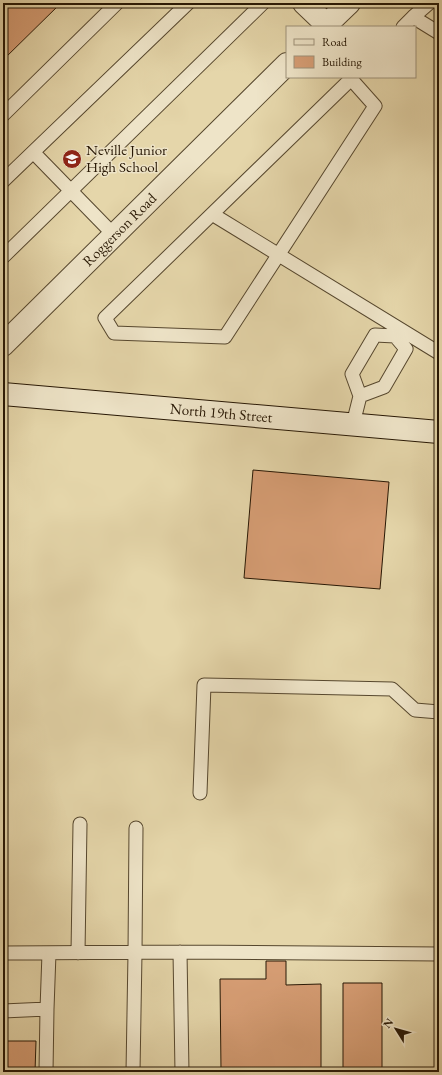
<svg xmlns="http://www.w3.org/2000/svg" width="442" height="1075" font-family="'EB Garamond',serif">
	<rect width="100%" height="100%" fill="#e5d6aa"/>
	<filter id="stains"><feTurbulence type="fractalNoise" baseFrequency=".005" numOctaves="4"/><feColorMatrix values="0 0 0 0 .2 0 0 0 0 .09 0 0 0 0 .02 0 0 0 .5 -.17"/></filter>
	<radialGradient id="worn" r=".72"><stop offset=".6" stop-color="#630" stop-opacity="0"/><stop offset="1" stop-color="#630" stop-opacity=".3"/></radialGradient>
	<path fill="#d69d74" stroke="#271704" d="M 3,3 L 61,3 L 3,60 Z
		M 253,470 L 389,482 L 380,589 L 244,578 Z
		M 266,961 L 286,961 L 286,985 L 321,984 L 321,1072 L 287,1072 L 287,1069 L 251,1069 L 251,1072 L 239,1072 L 239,1070 L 221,1070 L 220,979 L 266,979 Z
		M 343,983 L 382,983 L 382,1072 L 343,1072 Z
		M 3,1041 L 36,1041 L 35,1072 L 3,1072 Z"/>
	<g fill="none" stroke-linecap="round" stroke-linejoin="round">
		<g stroke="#56472e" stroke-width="15">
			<path id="lane" d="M 413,17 L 429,3
				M 403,27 L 413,17 L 439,33
				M 349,77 L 351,79 L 375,106 L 225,337 L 114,333 L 105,318 L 351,79 L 352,77
				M 3,115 L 117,3
				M 33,152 L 114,235
				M 3,181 L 188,3
				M 212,214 L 439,353
				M 3,257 L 263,3
				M 375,335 L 395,336 L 406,349 L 384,387 L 360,396 L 352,374 Z
				M 353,424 L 360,396
				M 200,793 L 204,685 L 392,689 L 415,710 L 439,712
				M 180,952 L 182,1072
				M 3,953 L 180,952 L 439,954
				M 78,953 L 80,824
				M 47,1009 L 49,953
				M 3,1011 L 47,1009 L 46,1072
				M 133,1072 L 135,953 L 136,828"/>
		</g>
		<g stroke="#56472e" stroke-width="24">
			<g id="street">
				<path d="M 304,3 L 327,25"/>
				<path d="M 324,27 L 349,3"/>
				<path id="s1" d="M 3,345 L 287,64"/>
			</g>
		</g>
		<g stroke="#271704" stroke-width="24">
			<g id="secondary">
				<path id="s2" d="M 3,394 L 439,432"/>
			</g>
		</g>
		<use href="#lane" stroke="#eee4c8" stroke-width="13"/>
		<use href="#street" stroke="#eee4c8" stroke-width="22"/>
		<use href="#secondary" stroke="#eee4c8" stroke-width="22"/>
	</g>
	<defs>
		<g id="school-disc" transform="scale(1)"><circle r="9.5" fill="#8f2418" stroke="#eee4c8"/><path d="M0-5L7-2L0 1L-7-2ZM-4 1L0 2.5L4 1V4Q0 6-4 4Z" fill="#fff"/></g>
	</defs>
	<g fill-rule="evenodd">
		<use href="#school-disc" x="72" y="159"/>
	</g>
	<g text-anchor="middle" stroke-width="3" stroke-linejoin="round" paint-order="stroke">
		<g font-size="15" fill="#271704" stroke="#eee4c8" text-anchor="start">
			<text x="86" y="155">Neville Junior<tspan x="86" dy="17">High School</tspan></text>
		</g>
		<g font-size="15" fill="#271704" stroke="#eee4c8">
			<text dy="5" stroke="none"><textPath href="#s1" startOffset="164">Roggerson Road</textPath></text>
			<text dy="5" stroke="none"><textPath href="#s2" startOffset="219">North 19th Street</textPath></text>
		</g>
	</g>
	<rect width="442" height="1075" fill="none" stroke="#e5d6aa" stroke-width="16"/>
	<rect x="4" y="4" width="434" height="1067" fill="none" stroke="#271704" stroke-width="2"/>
	<rect x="8" y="8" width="426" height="1059" fill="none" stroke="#271704"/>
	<rect x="286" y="26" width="130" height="52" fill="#eee4c8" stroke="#9e927a"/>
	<rect x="294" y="39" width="20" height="6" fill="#eee4c8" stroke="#9e927a"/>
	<text x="322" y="46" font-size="12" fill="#271704">Road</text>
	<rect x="294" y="56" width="20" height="12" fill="#d69d74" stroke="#9e927a"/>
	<text x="322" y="66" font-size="12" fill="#271704">Building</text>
	<g transform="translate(396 1029) rotate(307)" stroke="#eee4c8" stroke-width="3" paint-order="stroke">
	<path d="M0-3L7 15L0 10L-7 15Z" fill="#271704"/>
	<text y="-6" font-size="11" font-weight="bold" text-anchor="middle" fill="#271704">N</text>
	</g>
	<rect width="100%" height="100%" filter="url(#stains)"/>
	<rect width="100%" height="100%" fill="url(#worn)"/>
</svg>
